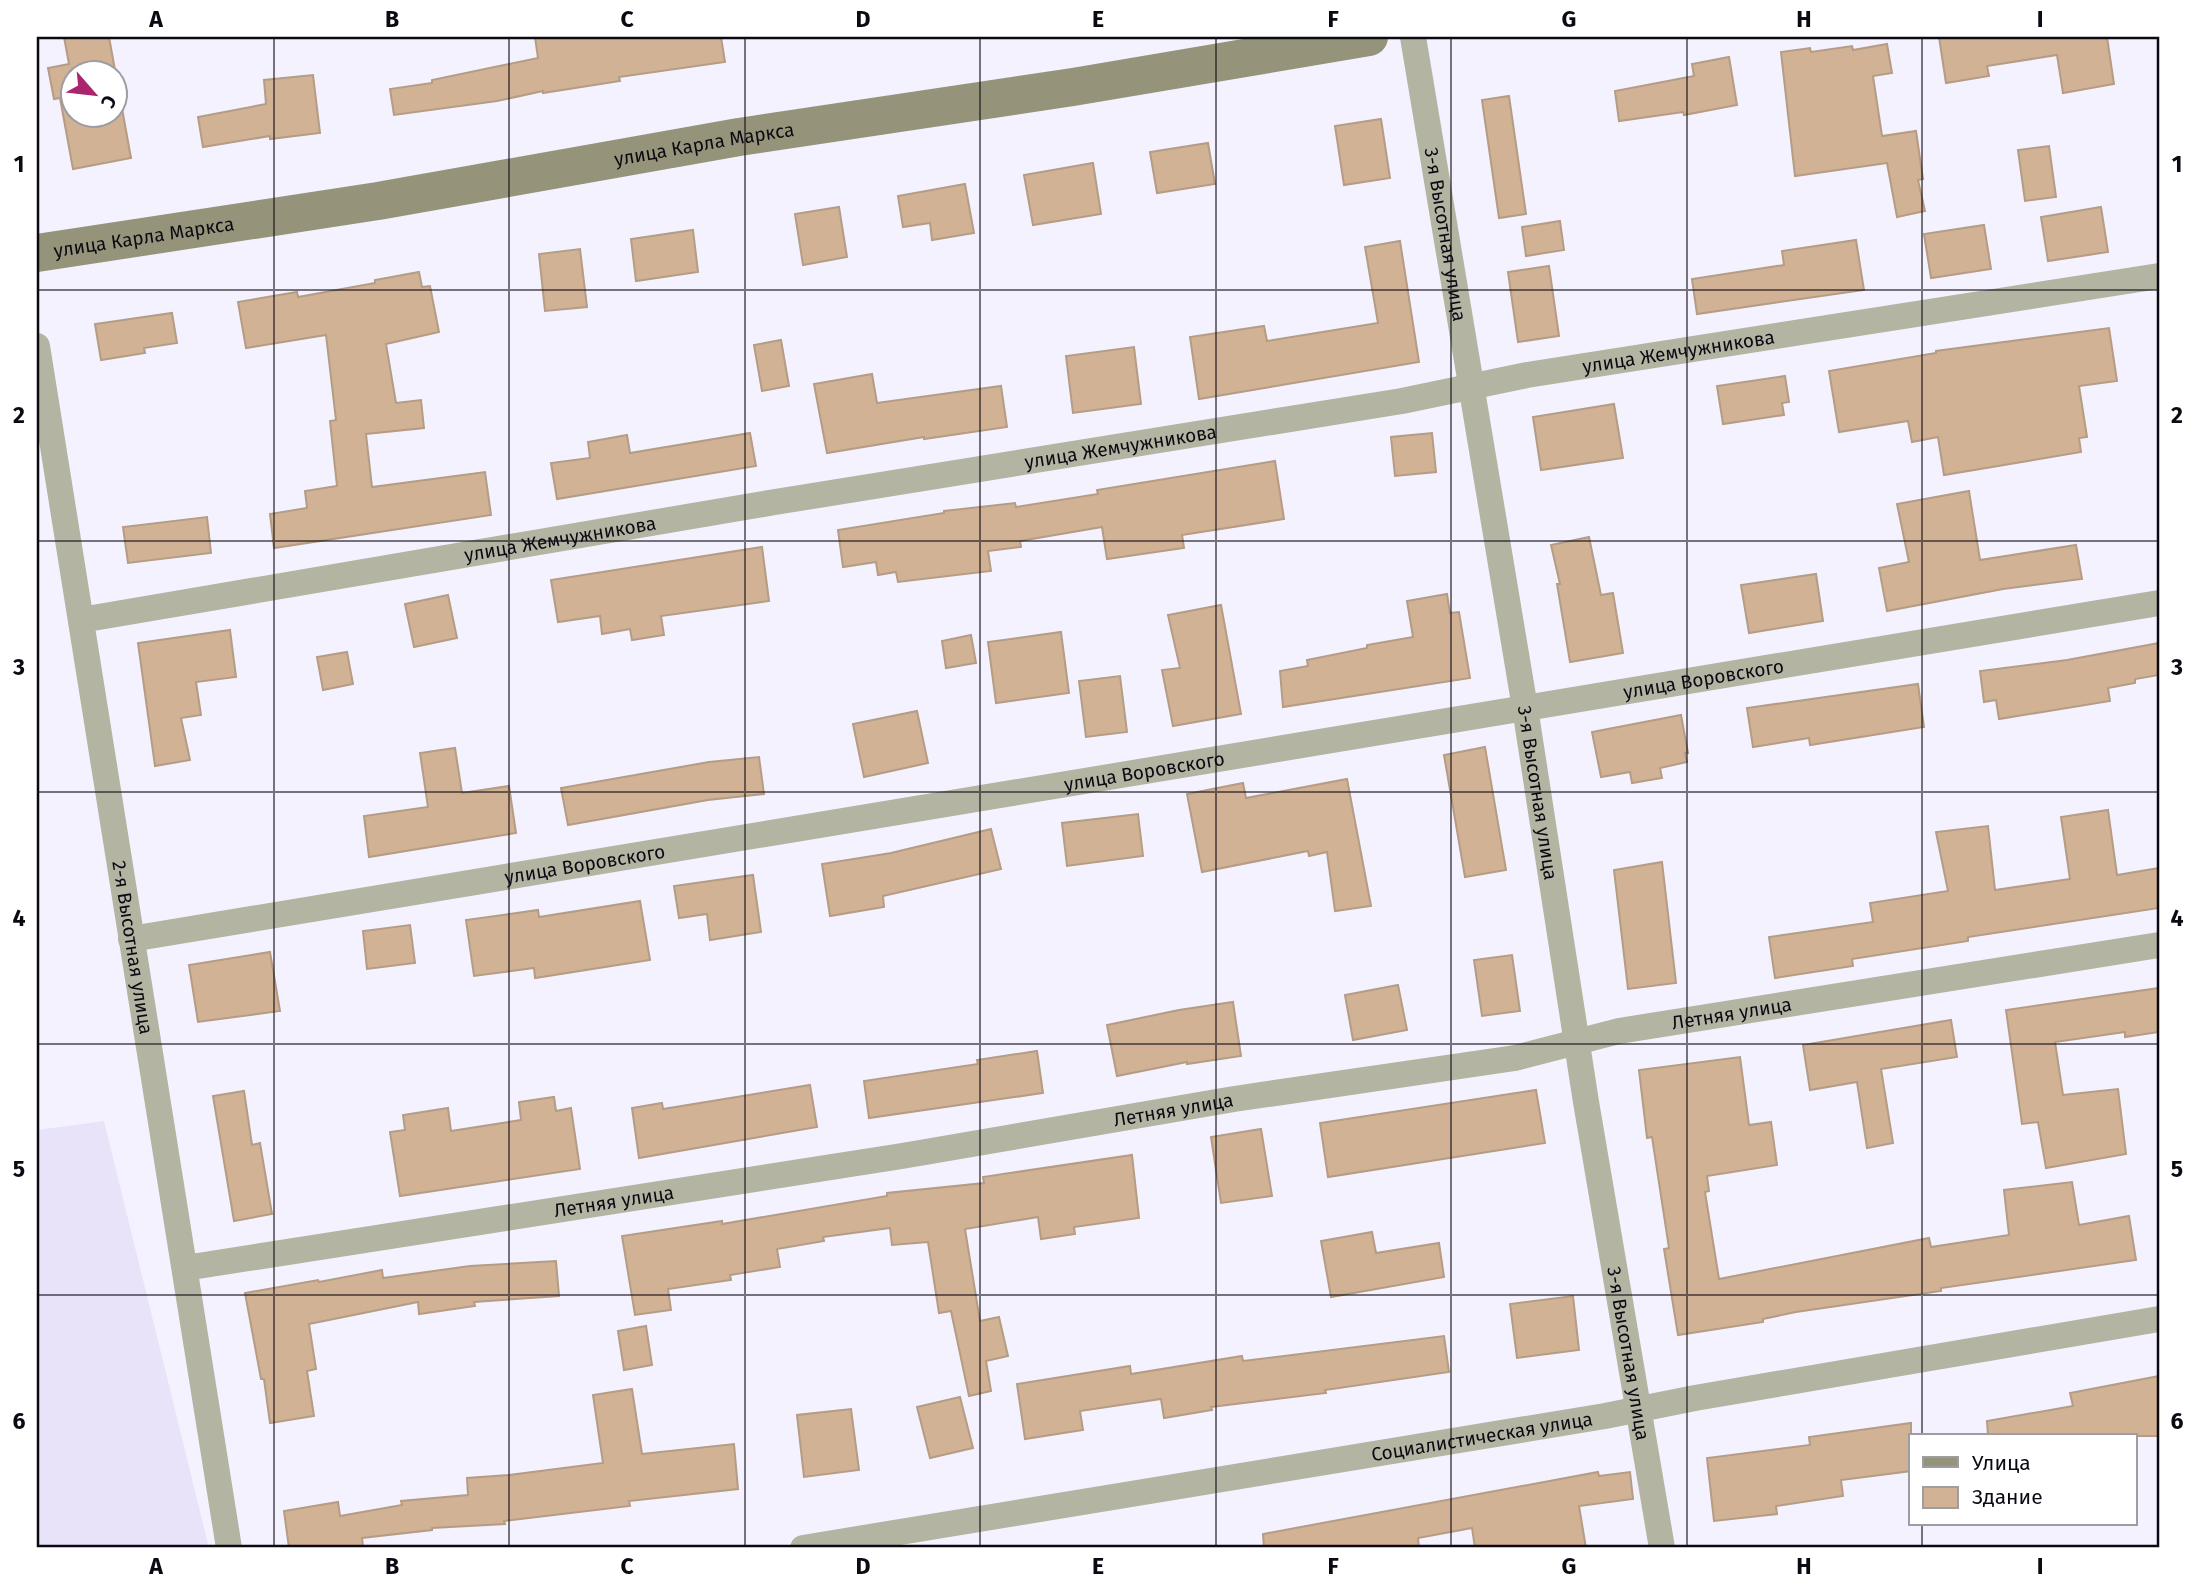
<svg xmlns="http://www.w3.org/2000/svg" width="2196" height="1585" font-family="'Fira Sans',sans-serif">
	<rect width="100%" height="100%" fill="#f5f2ff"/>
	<path fill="#e9e3fa" d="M 104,1121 L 209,1548 L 37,1548 L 37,1130 Z"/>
	<path fill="#d1b294" stroke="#b49c85" stroke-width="2" fill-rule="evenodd" d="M 64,37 L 109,37 L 131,158 L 73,169 L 60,98 L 54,99 L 48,68 L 69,64 ZM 74,74 L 116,74 L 116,116 L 74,116 Z
		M 535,37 L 721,37 L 725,62 L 619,77 L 620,81 L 543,93 L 543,91 L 497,101 L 394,115 L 390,89 L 432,83 L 432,80 L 538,58 Z
		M 1939,37 L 2107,37 L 2114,84 L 2063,93 L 2057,55 L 1987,66 L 1989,76 L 1946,83 Z
		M 1887,44 L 1892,73 L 1873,76 L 1882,136 L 1916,131 L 1923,179 L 1918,180 L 1925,211 L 1897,217 L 1887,163 L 1795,176 L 1781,52 L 1810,48 L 1811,52 L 1852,46 L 1853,50 Z
		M 1729,57 L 1737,105 L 1684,115 L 1683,112 L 1619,121 L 1615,91 L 1694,76 L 1692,64 Z
		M 313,75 L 320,133 L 270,139 L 270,136 L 203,147 L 198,117 L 266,104 L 264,80 Z
		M 1509,96 L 1526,214 L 1499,218 L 1482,100 Z
		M 1381,119 L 1390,178 L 1344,185 L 1335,126 Z
		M 1208,143 L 1215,184 L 1157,193 L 1150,152 Z
		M 2049,146 L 2056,197 L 2025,201 L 2018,150 Z
		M 1093,163 L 1101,214 L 1033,225 L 1024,175 Z
		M 965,184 L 974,233 L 932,240 L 930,223 L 903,227 L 898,196 Z
		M 839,207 L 847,257 L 803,265 L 795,214 Z
		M 2101,207 L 2108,252 L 2048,261 L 2041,217 Z
		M 1560,221 L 1564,250 L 1526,256 L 1522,227 Z
		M 1984,225 L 1991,269 L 1931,278 L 1924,234 Z
		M 693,230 L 698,272 L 636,281 L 631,239 Z
		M 1856,240 L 1864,290 L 1697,314 L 1692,279 L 1784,265 L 1782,251 Z
		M 1400,241 L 1419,362 L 1199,399 L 1190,337 L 1264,326 L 1267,341 L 1378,323 L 1365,247 Z
		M 580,249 L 587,307 L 545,311 L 539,254 Z
		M 1549,266 L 1559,336 L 1518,342 L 1508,272 Z
		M 419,272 L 422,287 L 430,286 L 439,332 L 386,344 L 396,403 L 421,400 L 424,428 L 366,434 L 372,487 L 485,472 L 491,515 L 274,548 L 270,514 L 307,508 L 305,491 L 337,486 L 330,421 L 336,420 L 326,335 L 246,348 L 238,302 L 297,292 L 298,297 L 375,283 L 375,280 Z
		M 172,313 L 177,343 L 144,348 L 145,353 L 101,360 L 95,324 Z
		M 2109,328 L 2117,381 L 2079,386 L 2087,437 L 2079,438 L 2081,452 L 1944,475 L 1938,437 L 1912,442 L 1908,421 L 1839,432 L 1829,371 L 1936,353 L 1936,351 Z
		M 781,340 L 789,386 L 762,391 L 754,345 Z
		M 1134,347 L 1141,404 L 1073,413 L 1066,356 Z
		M 872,374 L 877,403 L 1001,386 L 1007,427 L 924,439 L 924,437 L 827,453 L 814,384 Z
		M 1785,376 L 1789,402 L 1782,403 L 1784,415 L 1723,424 L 1717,386 Z
		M 1614,404 L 1623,458 L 1541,470 L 1533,417 Z
		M 750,433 L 756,466 L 557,499 L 551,463 L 590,458 L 588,442 L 627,435 L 630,453 Z
		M 1432,433 L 1436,472 L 1395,476 L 1391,437 Z
		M 1275,461 L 1284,519 L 1182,535 L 1184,548 L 1107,559 L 1102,527 L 1020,541 L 1021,547 L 988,551 L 991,571 L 898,582 L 896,572 L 878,575 L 876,562 L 843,567 L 838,530 L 944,513 L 944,511 L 1015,503 L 1016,507 L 1098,494 L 1097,490 Z
		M 1969,491 L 1980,560 L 2076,545 L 2082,579 L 2003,589 L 1887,611 L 1879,568 L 1909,562 L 1897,504 Z
		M 207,517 L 211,553 L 128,563 L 123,527 Z
		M 1589,537 L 1601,595 L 1613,593 L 1623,653 L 1570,662 L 1557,584 L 1560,584 L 1551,545 Z
		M 762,547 L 769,601 L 661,616 L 664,635 L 632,640 L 630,629 L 602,634 L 600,616 L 558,622 L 551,580 Z
		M 1816,574 L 1823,621 L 1749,633 L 1741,585 Z
		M 1447,594 L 1450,613 L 1459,612 L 1470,678 L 1283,707 L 1280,671 L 1308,666 L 1307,660 L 1367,648 L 1367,645 L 1413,637 L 1407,601 Z
		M 448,595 L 457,638 L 414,647 L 405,604 Z
		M 1221,605 L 1241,714 L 1173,726 L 1162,670 L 1180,668 L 1168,615 Z
		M 230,630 L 236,677 L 196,682 L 201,715 L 181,718 L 190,760 L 155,766 L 138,643 Z
		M 1061,632 L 1069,693 L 996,703 L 988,642 Z
		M 971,635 L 976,663 L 946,668 L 942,641 Z
		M 2159,643 L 2159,675 L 2135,679 L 2135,683 L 2108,688 L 2110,701 L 1999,719 L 1996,700 L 1984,702 L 1980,671 L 2067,660 Z
		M 347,652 L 353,684 L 323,690 L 317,657 Z
		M 1120,676 L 1127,732 L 1086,737 L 1079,681 Z
		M 1918,684 L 1924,727 L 1810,745 L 1809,738 L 1753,747 L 1747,708 Z
		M 917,711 L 928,763 L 864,777 L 853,724 Z
		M 1681,715 L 1688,753 L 1685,753 L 1687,762 L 1660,768 L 1662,778 L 1632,783 L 1630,772 L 1601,777 L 1592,732 Z
		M 1485,747 L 1506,870 L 1465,877 L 1444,755 Z
		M 455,748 L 462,793 L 509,786 L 516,833 L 369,857 L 364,816 L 428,807 L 420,753 Z
		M 759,757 L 764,794 L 708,800 L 568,825 L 561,788 L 709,762 Z
		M 1347,779 L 1371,906 L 1335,911 L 1327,852 L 1309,856 L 1308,851 L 1202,872 L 1187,794 L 1243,783 L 1246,798 Z
		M 2108,810 L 2117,875 L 2159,868 L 2159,908 L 1968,937 L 1968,941 L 1852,959 L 1853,966 L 1775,978 L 1769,937 L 1873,922 L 1870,903 L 1948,891 L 1936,832 L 1988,826 L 1995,890 L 2070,879 L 2061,817 Z
		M 1138,814 L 1143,856 L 1067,866 L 1062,823 Z
		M 991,829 L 1001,869 L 883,896 L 884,907 L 830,916 L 822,864 L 891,853 Z
		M 1662,862 L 1676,983 L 1628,989 L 1614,870 Z
		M 753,875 L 761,932 L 710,940 L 707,914 L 679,918 L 674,886 Z
		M 640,901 L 650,960 L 535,978 L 534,968 L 474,976 L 466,920 L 538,910 L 539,917 Z
		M 410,925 L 415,963 L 367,969 L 363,931 Z
		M 270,952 L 280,1011 L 198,1022 L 189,965 Z
		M 1512,955 L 1520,1011 L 1482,1016 L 1474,960 Z
		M 1398,985 L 1407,1030 L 1353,1040 L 1345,995 Z
		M 2159,988 L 2159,1032 L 2125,1037 L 2125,1032 L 2055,1042 L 2063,1095 L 2118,1089 L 2126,1154 L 2046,1168 L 2038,1122 L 2022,1124 L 2006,1010 Z
		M 1233,1002 L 1241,1056 L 1187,1064 L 1187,1062 L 1117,1076 L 1107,1025 L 1179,1010 Z
		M 1951,1020 L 1957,1057 L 1881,1069 L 1893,1143 L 1867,1148 L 1857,1082 L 1810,1090 L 1803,1045 Z
		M 1037,1051 L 1043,1093 L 869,1118 L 864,1081 L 978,1064 L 977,1060 Z
		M 1740,1057 L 1749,1125 L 1771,1122 L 1777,1165 L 1707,1176 L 1709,1191 L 1705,1192 L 1719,1279 L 1929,1238 L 1931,1247 L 2009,1235 L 2004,1190 L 2072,1182 L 2079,1225 L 2129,1216 L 2136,1260 L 1941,1288 L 1941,1291 L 1796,1312 L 1763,1319 L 1763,1322 L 1678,1335 L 1664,1249 L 1669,1248 L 1652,1137 L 1647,1138 L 1639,1070 Z
		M 810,1085 L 817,1127 L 639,1158 L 632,1108 L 662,1103 L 663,1109 Z
		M 1536,1090 L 1545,1143 L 1328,1177 L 1320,1123 Z
		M 244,1091 L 252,1145 L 260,1143 L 272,1214 L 234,1221 L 213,1096 Z
		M 554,1097 L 556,1111 L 571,1108 L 580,1169 L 400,1196 L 390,1132 L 405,1130 L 403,1115 L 448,1108 L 451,1131 L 521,1120 L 519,1102 Z
		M 1261,1129 L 1272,1196 L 1221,1203 L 1211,1137 Z
		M 1132,1155 L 1139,1218 L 1074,1227 L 1075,1234 L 1041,1239 L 1038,1217 L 965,1229 L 980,1321 L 999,1317 L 1008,1356 L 986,1361 L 991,1391 L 969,1396 L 951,1311 L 939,1313 L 928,1242 L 892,1245 L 890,1228 L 823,1237 L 824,1241 L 777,1249 L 780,1267 L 730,1275 L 731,1280 L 668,1289 L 671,1310 L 635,1315 L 622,1236 L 722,1221 L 722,1224 L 887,1196 L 887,1193 L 984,1183 L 983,1177 Z
		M 1372,1232 L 1376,1253 L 1439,1243 L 1444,1277 L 1331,1297 L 1321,1241 Z
		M 556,1261 L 559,1296 L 474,1302 L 475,1306 L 419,1314 L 418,1302 L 309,1324 L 316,1369 L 307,1371 L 314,1416 L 270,1423 L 264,1379 L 261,1379 L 245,1293 L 318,1280 L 319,1282 L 382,1270 L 383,1278 L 470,1266 Z
		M 1573,1296 L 1579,1350 L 1517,1358 L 1510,1304 Z
		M 646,1326 L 652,1365 L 624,1370 L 618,1331 Z
		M 1444,1336 L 1449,1372 L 1325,1390 L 1326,1393 L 1211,1407 L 1212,1410 L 1164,1418 L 1161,1399 L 1080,1411 L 1083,1430 L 1025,1439 L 1017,1384 L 1130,1366 L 1131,1374 L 1242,1356 L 1243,1361 Z
		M 2159,1376 L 2159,1436 L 1988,1436 L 1987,1421 L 2073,1406 L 2070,1393 Z
		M 632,1389 L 642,1454 L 734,1444 L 738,1489 L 629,1501 L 630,1506 L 504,1521 L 505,1524 L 432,1528 L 432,1530 L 362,1538 L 363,1546 L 348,1548 L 289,1548 L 284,1511 L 338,1502 L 340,1516 L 402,1505 L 401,1501 L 468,1495 L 467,1478 L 509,1475 L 603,1463 L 593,1395 Z
		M 960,1397 L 973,1448 L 930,1458 L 917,1407 Z
		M 851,1409 L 859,1470 L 804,1477 L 797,1415 Z
		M 1911,1423 L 1911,1471 L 1841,1480 L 1843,1496 L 1776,1506 L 1777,1514 L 1714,1521 L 1707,1458 L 1810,1445 L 1809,1437 Z
		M 1598,1472 L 1599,1476 L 1630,1472 L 1633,1499 L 1579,1506 L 1586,1548 L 1475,1548 L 1472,1528 L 1418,1538 L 1419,1548 L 1264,1548 L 1263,1534 Z"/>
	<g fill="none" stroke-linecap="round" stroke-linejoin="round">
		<g stroke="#b4b4a2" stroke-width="26">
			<path id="s1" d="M 1413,37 L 1525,708 L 1586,1102 L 1662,1548"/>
			<path id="s2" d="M 37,346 L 229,1548"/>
			<path id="s3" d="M 81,620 L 775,502 L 1402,401 L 1527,375 L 2159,276"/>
			<path id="s4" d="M 131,939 L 2159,603"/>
			<path id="s5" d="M 185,1268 L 902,1156 L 1234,1099 L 1515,1058 L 1619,1031 L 2159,945"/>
			<path id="s6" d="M 803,1548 L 1605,1416 L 1695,1398 L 2159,1319"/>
		</g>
		<path stroke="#95947a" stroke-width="38" id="s7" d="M 37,253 L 378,201 L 739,137 L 1073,87 L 1369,37"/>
	</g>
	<path fill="none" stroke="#0c0913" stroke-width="2" stroke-opacity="0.55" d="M 274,37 L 274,1548M 509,37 L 509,1548M 745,37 L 745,1548M 980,37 L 980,1548M 1216,37 L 1216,1548M 1451,37 L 1451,1548M 1687,37 L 1687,1548M 1922,37 L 1922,1436M 37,290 L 2159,290M 37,541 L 2159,541M 37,792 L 2159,792M 37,1044 L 2159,1044M 37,1295 L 2159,1295M 1922,1524 L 1922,1548"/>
	<g text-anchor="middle" stroke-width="7" stroke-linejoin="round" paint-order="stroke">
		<g font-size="19" fill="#0c0913" stroke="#fff">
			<text dy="7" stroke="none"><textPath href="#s7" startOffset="676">улица Карла Маркса</textPath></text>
			<text dy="7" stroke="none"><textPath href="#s1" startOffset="200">3-я Высотная улица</textPath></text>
			<text dy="7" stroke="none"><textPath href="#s7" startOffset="108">улица Карла Маркса</textPath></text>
			<text dy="7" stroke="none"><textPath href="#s3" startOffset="1620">улица Жемчужникова</textPath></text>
			<text dy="7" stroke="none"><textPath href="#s3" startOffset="1054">улица Жемчужникова</textPath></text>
			<text dy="7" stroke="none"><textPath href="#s3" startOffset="486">улица Жемчужникова</textPath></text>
			<text dy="7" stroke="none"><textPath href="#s4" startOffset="1594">улица Воровского</textPath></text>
			<text dy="7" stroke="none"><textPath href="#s4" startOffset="1027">улица Воровского</textPath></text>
			<text dy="7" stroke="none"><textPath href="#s1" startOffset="766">3-я Высотная улица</textPath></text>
			<text dy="7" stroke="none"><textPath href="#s4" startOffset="460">улица Воровского</textPath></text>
			<text dy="7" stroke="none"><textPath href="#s2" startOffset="609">2-я Высотная улица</textPath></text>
			<text dy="7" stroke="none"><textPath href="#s5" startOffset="1568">Летняя улица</textPath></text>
			<text dy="7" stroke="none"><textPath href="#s5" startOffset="1001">Летняя улица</textPath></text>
			<text dy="7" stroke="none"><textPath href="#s5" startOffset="434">Летняя улица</textPath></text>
			<text dy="7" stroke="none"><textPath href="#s1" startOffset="1334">3-я Высотная улица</textPath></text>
			<text dy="7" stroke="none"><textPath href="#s6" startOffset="688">Социалистическая улица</textPath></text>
		</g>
	</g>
	<rect width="2196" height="1585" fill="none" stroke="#ffffff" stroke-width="77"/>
	<rect x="1909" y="1434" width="228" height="91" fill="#ffffff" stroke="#9e9da1" stroke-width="2"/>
	<rect x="1923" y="1457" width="35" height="10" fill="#95947a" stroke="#9e9da1" stroke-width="2"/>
	<text x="1972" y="1470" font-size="21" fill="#0c0913">Улица</text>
	<rect x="1923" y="1487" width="35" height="21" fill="#d1b294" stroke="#9e9da1" stroke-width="2"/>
	<text x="1972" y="1504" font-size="21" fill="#0c0913">Здание</text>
	<g transform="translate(94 94) rotate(118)"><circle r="33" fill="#ffffff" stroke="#9e9da1" stroke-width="2"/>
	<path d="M0-5L12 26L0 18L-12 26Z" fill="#aa256e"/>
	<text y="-10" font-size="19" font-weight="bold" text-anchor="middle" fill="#0c0913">С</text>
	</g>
	<rect x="38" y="38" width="2120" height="1508" fill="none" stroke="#0c0913" stroke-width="2.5"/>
	<g font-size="23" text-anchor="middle" font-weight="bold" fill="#0c0913">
		<text x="156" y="27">A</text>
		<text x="392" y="27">B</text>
		<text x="627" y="27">C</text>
		<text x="863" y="27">D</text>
		<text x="1098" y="27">E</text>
		<text x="1333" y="27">F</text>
		<text x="1569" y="27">G</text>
		<text x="1804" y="27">H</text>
		<text x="2040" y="27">I</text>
		<text x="19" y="172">1</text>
		<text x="2177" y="172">1</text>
		<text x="19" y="423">2</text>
		<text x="2177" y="423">2</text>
		<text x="19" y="675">3</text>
		<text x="2177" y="675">3</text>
		<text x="19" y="926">4</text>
		<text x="2177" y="926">4</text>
		<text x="19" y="1177">5</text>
		<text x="2177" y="1177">5</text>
		<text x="19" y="1429">6</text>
		<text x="2177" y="1429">6</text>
		<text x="156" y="1574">A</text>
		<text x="392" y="1574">B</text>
		<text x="627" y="1574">C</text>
		<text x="863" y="1574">D</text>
		<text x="1098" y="1574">E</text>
		<text x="1333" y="1574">F</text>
		<text x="1569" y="1574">G</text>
		<text x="1804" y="1574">H</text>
		<text x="2040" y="1574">I</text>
	</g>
</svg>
